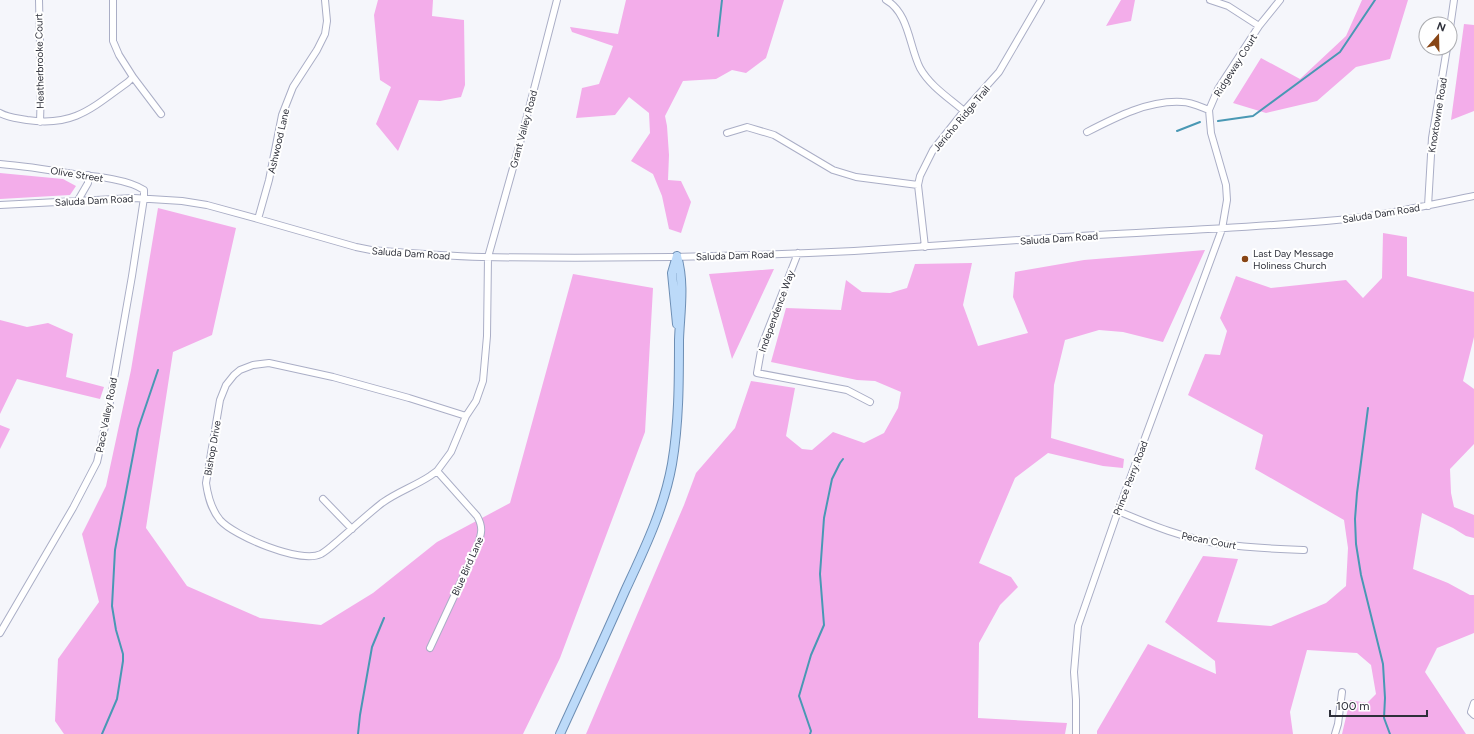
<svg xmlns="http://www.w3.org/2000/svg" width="1474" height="734" font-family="Figtree,sans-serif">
	<rect width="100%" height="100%" fill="#f5f6fb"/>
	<path fill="#f3adea" d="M 378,0 L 433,0 L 432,16 L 464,20 L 465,85 L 461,97 L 440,101 L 419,100 L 398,151 L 376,124 L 391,87 L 380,80 L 374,15 Z
		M 626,0 L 784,0 L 766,58 L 746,73 L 732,70 L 716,79 L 683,81 L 665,116 L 667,126 L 669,155 L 668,180 L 681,181 L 691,202 L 681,233 L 669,229 L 662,196 L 653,174 L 631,161 L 650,133 L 649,113 L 629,97 L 615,115 L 576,118 L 582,88 L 599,84 L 613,46 L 572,32 L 570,27 L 618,34 Z
		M 1121,0 L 1135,0 L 1131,21 L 1106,26 Z
		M 1362,0 L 1408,0 L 1390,59 L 1356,67 L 1317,101 L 1266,113 L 1233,103 L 1261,58 L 1300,79 L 1346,36 Z
		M 1464,24 L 1474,25 L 1474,111 L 1451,120 Z
		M 0,173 L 63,179 L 76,186 L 70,195 L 0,199 Z
		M 158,208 L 236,228 L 212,335 L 173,352 L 146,528 L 187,586 L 260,618 L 321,625 L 373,593 L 437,542 L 510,503 L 573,274 L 653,288 L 645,432 L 560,658 L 523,734 L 64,734 L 55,721 L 58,659 L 99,602 L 82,534 L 106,486 L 131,370 Z
		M 1383,233 L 1407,237 L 1407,276 L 1474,292 L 1474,337 L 1463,381 L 1474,389 L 1474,444 L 1450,469 L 1451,493 L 1454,507 L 1474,515 L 1474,538 L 1466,536 L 1453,528 L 1422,513 L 1413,569 L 1448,583 L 1470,595 L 1474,595 L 1474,633 L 1437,648 L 1425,672 L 1466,734 L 1342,734 L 1350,700 L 1367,703 L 1376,694 L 1371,665 L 1357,653 L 1307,650 L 1290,712 L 1293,734 L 1097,734 L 1097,731 L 1148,644 L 1216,674 L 1215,661 L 1165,622 L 1203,556 L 1238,559 L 1217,622 L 1271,626 L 1326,603 L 1346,586 L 1348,548 L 1344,520 L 1255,469 L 1263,435 L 1188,395 L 1205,354 L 1220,355 L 1227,331 L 1220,318 L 1236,276 L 1271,288 L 1346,280 L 1363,298 L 1382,278 Z
		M 1205,250 L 1163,342 L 1123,332 L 1099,330 L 1065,340 L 1054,385 L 1051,438 L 1124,459 L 1123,468 L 1103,466 L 1048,453 L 1015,478 L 979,563 L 1011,577 L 1018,587 L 1000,605 L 979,643 L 978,718 L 1067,723 L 1065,734 L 586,734 L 684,505 L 696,473 L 735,428 L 751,381 L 795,388 L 786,436 L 802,449 L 812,450 L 833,432 L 864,443 L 884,433 L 898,408 L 901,392 L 875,381 L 857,380 L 771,362 L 786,308 L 841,310 L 846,280 L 862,292 L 890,293 L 907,288 L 915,264 L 972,263 L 963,305 L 978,346 L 1028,333 L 1013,297 L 1015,272 L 1084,260 Z
		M 774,269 L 732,359 L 709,274 Z
		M 0,320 L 27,327 L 48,323 L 73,334 L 66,377 L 104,387 L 100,399 L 17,379 L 0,414 Z
		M 0,425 L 10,429 L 0,449 Z"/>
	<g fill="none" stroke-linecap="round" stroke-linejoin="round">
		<path stroke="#4998b4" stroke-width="2" d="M 718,36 L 722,0
			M 1218,121 L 1253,116 L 1340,52 L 1375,0
			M 1177,131 L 1200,122
			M 1368,408 L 1357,493 L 1355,519 L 1356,544 L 1361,575 L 1383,664 L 1385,698 L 1384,718 L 1390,734
			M 102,734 L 117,699 L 123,661 L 123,654 L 116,630 L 112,606 L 115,550 L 138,429 L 158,370
			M 358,734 L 360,715 L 372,647 L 384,618
			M 810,734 L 811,731 L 799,696 L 811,655 L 824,625 L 820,574 L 824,518 L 832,479 L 840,463 L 843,459"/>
		<g stroke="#aaaec6" stroke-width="8">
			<path id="minor" d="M 39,0 L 41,88 L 40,122
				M 886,0 C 909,13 909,46 920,68 C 930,86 949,98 964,111
				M 1210,0 L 1228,6 L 1259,26
				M 1450,28 L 1454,0
				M 133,77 L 161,114
				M 0,113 C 9,118 17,118 27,120 C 74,127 92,108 128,82 L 133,77 L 119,55 L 113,41 L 113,0
				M 1087,132 C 1116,117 1149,100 1182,102 C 1191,102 1201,107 1209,110
				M 727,133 L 747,127 L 774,135 L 833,170 L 856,177 L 918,185
				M 0,164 C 25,166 50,170 74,174 C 93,176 128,179 144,190 L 144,198 L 132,276 L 108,413 L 97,462 L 73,508 L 0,633
				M 77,202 L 88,183 L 88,175
				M 0,205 L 134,198 L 182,201 L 207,205 L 258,219 L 356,247 L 371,250 C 408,253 445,256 482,257 C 606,259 730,257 854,251 C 919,247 984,242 1049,238 C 1141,232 1234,229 1326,221 C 1376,217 1425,206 1474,196
				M 1428,206 L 1432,138 L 1447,48
				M 258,219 L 269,180 L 282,115 L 293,87 L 317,50 L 325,34 L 327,21 L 325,0
				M 925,247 L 918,185 L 920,176 L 933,150 L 964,111 L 999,72 L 1041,0
				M 798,253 L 762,345 L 757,373 L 847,390 L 870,402
				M 466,416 L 409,398 L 333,377 L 269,363 L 253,365 L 240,370 L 234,375 L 226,385 L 220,400 L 206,483 C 208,497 211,509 220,520 C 234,536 300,564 321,554 C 328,550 334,544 340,539 C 354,527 368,514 382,503 C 397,492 415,486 430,476 L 437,471 L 451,452 L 466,416 L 476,401 L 483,381 L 487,336 L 488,257 L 520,143 L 557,0
				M 323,499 L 352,529
				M 1118,511 C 1151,525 1185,539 1222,544 C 1249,548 1277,549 1304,550
				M 430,648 L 477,547 C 481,535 484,528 477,516 L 437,471
				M 1474,703 L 1471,712 L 1474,715
				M 1076,734 L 1076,700 L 1074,672 L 1078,626 L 1118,511 L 1222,229 L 1227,200 L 1226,185 L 1211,133 L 1209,110 L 1218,89 L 1259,26 L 1280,0
				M 1335,734 L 1338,724 L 1342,692"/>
		</g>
		<g stroke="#6d8eb4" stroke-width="10">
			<path id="major" d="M 677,324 L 672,273 L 677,256
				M 560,734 C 582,686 604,639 625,591 C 644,550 664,509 672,464 C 679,423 679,381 679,340 C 680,312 685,284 677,256"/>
		</g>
		<use href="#minor" stroke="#fff" stroke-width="6"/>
		<use href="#major" stroke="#bcdaf9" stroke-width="8"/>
	</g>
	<circle fill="#884515" stroke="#fff" stroke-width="1.5" cx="1245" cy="259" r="4"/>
	<g text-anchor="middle" stroke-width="4" stroke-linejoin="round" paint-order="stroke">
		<g font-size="10" fill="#2e303a" stroke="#fff">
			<text transform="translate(39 61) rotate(-91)" y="4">Heatherbrooke Court</text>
			<text transform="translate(1235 65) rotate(-58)" y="4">Ridgeway Court</text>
			<text transform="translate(1437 115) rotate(-81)" y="4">Knoxtowne Road</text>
			<text transform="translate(961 118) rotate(-50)" y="4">Jericho Ridge Trail</text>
			<text transform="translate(523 129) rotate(-75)" y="4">Grant Valley Road</text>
			<text transform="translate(278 141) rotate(-77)" y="4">Ashwood Lane</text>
			<text transform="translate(77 174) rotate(9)" y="4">Olive Street</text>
			<text transform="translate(94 200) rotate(-3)" y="4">Saluda Dam Road</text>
			<text transform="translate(1381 213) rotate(-9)" y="4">Saluda Dam Road</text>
			<text transform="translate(1059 238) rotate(-4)" y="4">Saluda Dam Road</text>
			<text transform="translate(411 253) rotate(4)" y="4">Saluda Dam Road</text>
			<text transform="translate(735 255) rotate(-2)" y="4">Saluda Dam Road</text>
			<text transform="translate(776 311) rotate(-70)" y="4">Independence Way</text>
			<text transform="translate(106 415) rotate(-79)" y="4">Pace Valley Road</text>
			<text transform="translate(212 448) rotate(-80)" y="4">Bishop Drive</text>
			<text transform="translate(1130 478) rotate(-69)" y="4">Prince Perry Road</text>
			<text transform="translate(1209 540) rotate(11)" y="4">Pecan Court</text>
			<text transform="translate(467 566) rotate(-66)" y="4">Blue Bird Lane</text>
		</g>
		<g font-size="10" fill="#2e303a" stroke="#fff" text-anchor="start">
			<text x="1253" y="257">Last Day Message<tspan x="1253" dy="12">Holiness Church</tspan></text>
		</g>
	</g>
	<g transform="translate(1438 36) rotate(20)"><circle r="19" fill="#ffffff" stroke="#abacb0"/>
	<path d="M0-3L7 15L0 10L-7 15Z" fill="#884515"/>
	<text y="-6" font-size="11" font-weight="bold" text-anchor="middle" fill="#2e303a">N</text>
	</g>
	<path d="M1330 710v6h97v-6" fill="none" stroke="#2e303a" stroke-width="2"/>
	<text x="1336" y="710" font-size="12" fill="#2e303a" stroke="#ffffff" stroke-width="3" paint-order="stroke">100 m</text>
</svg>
